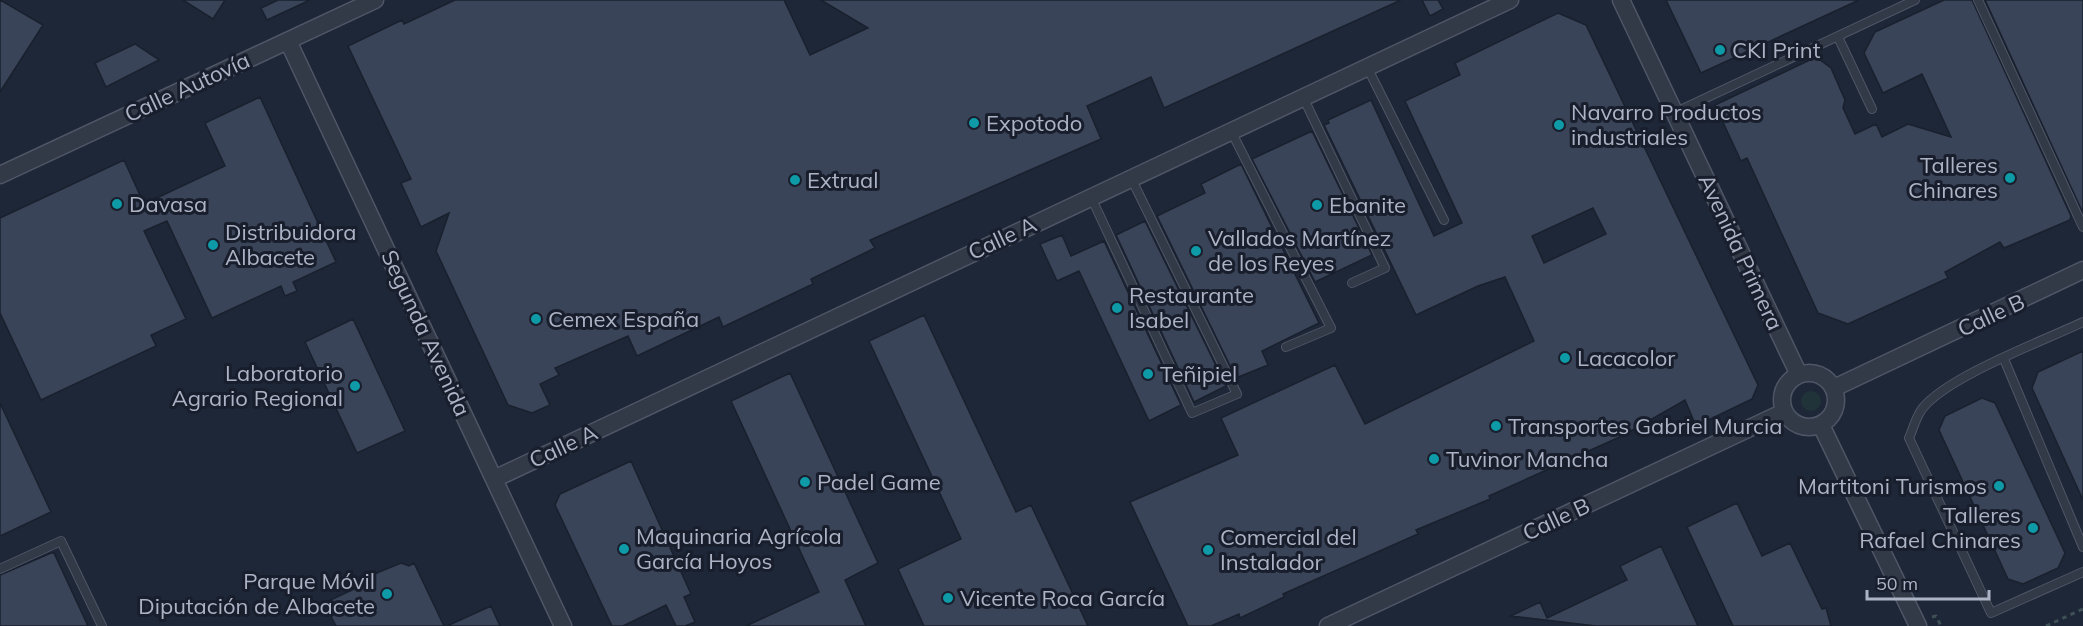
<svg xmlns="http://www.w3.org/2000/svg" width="2083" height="626" font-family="Mulish,sans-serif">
	<rect width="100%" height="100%" fill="#1e2737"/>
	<path fill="#203338" d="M1801 401a10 10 0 1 1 20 0a10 10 0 1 1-20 0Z"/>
	<path fill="#3a4458" stroke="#19202e" stroke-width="1.5" fill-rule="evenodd" d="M 0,0 L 43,25 L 0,92 Z
		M 183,0 L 225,0 L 213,19 Z
		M 278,0 L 310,0 L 267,20 L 261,8 Z
		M 455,0 L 784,0 L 810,55 L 868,28 L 821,0 L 1401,0 L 1164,108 L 1151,77 L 1087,106 L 1101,139 L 870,240 L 875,248 L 811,279 L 813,284 L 723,327 L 719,317 L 637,356 L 628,336 L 555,368 L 559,375 L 540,384 L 550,405 L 532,413 L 508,405 L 436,251 L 449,213 L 421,227 L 401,183 L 411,179 L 348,46 L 402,20 L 404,24 Z
		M 1422,0 L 1438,0 L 1443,9 L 1430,16 Z
		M 1666,0 L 1859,0 L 1701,73 Z
		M 1944,0 L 1972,0 L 2071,216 L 2070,220 L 2004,248 L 2000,242 L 1945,272 L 1948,278 L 1848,324 L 1818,313 L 1747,158 L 1741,161 L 1715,105 L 1816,57 L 1831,68 L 1845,100 L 1843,108 L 1855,134 L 1876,124 L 1882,137 L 1908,124 L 1951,137 L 1922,74 L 1883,93 L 1864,53 L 1875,32 Z
		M 1985,0 L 2083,0 L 2083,210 L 2082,211 Z
		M 1558,13 L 1586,25 L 1758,385 L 1752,399 L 1696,426 L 1685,400 L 1624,435 L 1489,496 L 1490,499 L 1416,530 L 1418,534 L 1283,594 L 1284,597 L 1240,618 L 1239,614 L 1211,626 L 1188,626 L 1130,502 L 1238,455 L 1221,418 L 1335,365 L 1365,424 L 1534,341 L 1505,277 L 1478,286 L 1416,315 L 1324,125 L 1329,123 L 1328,120 L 1371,100 L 1434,236 L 1462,223 L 1405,101 L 1460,75 L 1455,63 ZM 1593,208 L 1606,234 L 1544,263 L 1532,236 Z
		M 135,44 L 159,60 L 106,87 L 95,63 Z
		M 260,97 L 336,262 L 293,282 L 297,291 L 285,296 L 281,286 L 212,318 L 167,221 L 144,231 L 186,319 L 151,335 L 156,346 L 41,400 L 0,313 L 0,218 L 124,160 L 144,204 L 225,166 L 205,123 Z
		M 1312,131 L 1372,255 L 1315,282 L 1252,159 Z
		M 1241,164 L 1319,323 L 1262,351 L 1268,365 L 1236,378 L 1157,216 L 1205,193 L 1201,184 Z
		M 1145,221 L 1226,386 L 1194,402 L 1116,235 Z
		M 1062,235 L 1071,256 L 1104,241 L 1181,405 L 1149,421 L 1079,271 L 1057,281 L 1040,244 Z
		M 924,315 L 1016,512 L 1031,505 L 1088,626 L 924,626 L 898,569 L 961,539 L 869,341 Z
		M 353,319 L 405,431 L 357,453 L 305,342 Z
		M 2083,351 L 2083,500 L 2032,388 L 2038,372 Z
		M 790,373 L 878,563 L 845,580 L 866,626 L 746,626 L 819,592 L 731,401 Z
		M 1982,398 L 1995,403 L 2065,553 L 2058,568 L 2023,584 L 2008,579 L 1939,430 L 1945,416 Z
		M 0,403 L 51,512 L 0,536 Z
		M 631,461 L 691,594 L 684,597 L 695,622 L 685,626 L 676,626 L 666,605 L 623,626 L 612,626 L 555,505 L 560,494 Z
		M 1737,503 L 1762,556 L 1790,543 L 1822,609 L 1826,608 L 1831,626 L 1733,626 L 1687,527 Z
		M 1661,546 L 1698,626 L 1596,626 L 1511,616 L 1540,602 L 1547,618 L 1627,580 L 1620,566 Z
		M 51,553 L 54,553 L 88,626 L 0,626 L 0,575 Z
		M 401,563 L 409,566 L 414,563 L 444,626 L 336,626 L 324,603 L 365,584 L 367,577 Z
		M 491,606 L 500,626 L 447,626 Z"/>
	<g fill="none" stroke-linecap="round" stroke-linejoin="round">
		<g stroke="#4f5666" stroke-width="10">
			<path id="service" d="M 1978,0 L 2083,227
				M 1838,37 L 1872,109
				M 1367,67 L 1444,220
				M 1303,97 L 1385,268 L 1352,283
				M 1676,112 L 1915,0
				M 1231,131 L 1331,328 L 1286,347
				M 1091,197 L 1192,413 L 1237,394 L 1131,178
				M 2083,322 C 2043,341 1946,377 1922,409 C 1916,417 1913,429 1909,438 L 1991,613 L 2083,572
				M 2004,359 L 2083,547
				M 0,569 L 61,541 L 102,626"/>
		</g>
		<g stroke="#4f5666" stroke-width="19">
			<path id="minor" d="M 1621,0 L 1799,375
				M 288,41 L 563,626
				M 0,175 L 375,0
				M1782 400a27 27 0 1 1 54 0a27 27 0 1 1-54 0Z
				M 1834,388 L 2083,270
				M 1821,425 L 1918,626
				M 494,479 L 1510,0
				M 1328,626 L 1784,412"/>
		</g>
		<path stroke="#3e5055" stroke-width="3" stroke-dasharray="4.5 4.5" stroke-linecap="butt" d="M 1932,617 L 1936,616 L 1941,626
			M 2046,626 L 2083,609"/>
		<use href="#service" stroke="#323947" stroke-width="8"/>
		<use href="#minor" stroke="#323947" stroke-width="16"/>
	</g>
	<g fill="#0f9aa8" stroke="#181e2c" stroke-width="2">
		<circle cx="1720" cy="50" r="6"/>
		<circle cx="974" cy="123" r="6"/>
		<circle cx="1559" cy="125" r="6"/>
		<circle cx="2010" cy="178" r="6"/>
		<circle cx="795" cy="180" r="6"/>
		<circle cx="117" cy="204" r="6"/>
		<circle cx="1317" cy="205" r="6"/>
		<circle cx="213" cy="245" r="6"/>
		<circle cx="1196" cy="251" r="6"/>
		<circle cx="1117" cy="308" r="6"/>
		<circle cx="536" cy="319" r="6"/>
		<circle cx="1565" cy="358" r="6"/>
		<circle cx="1148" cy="374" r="6"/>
		<circle cx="355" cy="386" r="6"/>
		<circle cx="1496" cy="426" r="6"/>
		<circle cx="1434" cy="459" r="6"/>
		<circle cx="805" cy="482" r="6"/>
		<circle cx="1999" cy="486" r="6"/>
		<circle cx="2033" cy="528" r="6"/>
		<circle cx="624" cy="549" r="6"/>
		<circle cx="1208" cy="550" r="6"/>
		<circle cx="387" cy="594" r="6"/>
		<circle cx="948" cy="598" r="6"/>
	</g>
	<g text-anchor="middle" stroke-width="6" stroke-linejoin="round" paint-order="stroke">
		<g font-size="22" fill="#acb3c5" stroke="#181e2c" text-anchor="start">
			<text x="1732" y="58">CKI Print</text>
			<text x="1571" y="120">Navarro Productos<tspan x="1571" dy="25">industriales</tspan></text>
			<text x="986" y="131">Expotodo</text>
			<text x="1998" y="173" text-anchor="end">Talleres<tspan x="1998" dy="25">Chinares</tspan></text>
			<text x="807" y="188">Extrual</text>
			<text x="129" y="212">Davasa</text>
			<text x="1329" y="213">Ebanite</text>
			<text x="225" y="240">Distribuidora<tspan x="225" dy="25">Albacete</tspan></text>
			<text x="1208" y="246">Vallados Martínez<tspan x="1208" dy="25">de los Reyes</tspan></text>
			<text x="1129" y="303">Restaurante<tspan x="1129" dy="25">Isabel</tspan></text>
			<text x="548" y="327">Cemex España</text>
			<text x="1577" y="366">Lacacolor</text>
			<text x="343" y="381" text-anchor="end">Laboratorio<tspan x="343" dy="25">Agrario Regional</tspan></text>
			<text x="1160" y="382">Teñipiel</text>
			<text x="1508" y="434">Transportes Gabriel Murcia</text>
			<text x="1446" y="467">Tuvinor Mancha</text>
			<text x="817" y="490">Padel Game</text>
			<text x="1987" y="494" text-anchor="end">Martitoni Turismos</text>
			<text x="2021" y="523" text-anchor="end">Talleres<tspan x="2021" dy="25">Rafael Chinares</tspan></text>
			<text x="636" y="544">Maquinaria Agrícola<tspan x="636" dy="25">García Hoyos</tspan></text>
			<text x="1220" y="545">Comercial del<tspan x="1220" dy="25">Instalador</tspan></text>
			<text x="375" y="589" text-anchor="end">Parque Móvil<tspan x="375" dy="25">Diputación de Albacete</tspan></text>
			<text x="960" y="606">Vicente Roca García</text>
		</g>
		<g font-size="22" fill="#acb3c5" stroke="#181e2c">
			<text transform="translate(187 87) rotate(-25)" y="8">Calle Autovía</text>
			<text transform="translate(1002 238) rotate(-25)" y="8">Calle A</text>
			<text transform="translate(1741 252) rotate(65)" y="8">Avenida Primera</text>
			<text transform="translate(1991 315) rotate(-25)" y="8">Calle B</text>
			<text transform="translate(426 333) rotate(65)" y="8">Segunda Avenida</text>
			<text transform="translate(563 446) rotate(-25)" y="8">Calle A</text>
			<text transform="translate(1556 519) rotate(-25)" y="8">Calle B</text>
		</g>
	</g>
	<path d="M1867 590v9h122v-9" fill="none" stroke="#acb3c5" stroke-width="3"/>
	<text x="1876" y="590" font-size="18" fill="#acb3c5" stroke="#181e2c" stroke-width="4.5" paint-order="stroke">50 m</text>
</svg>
